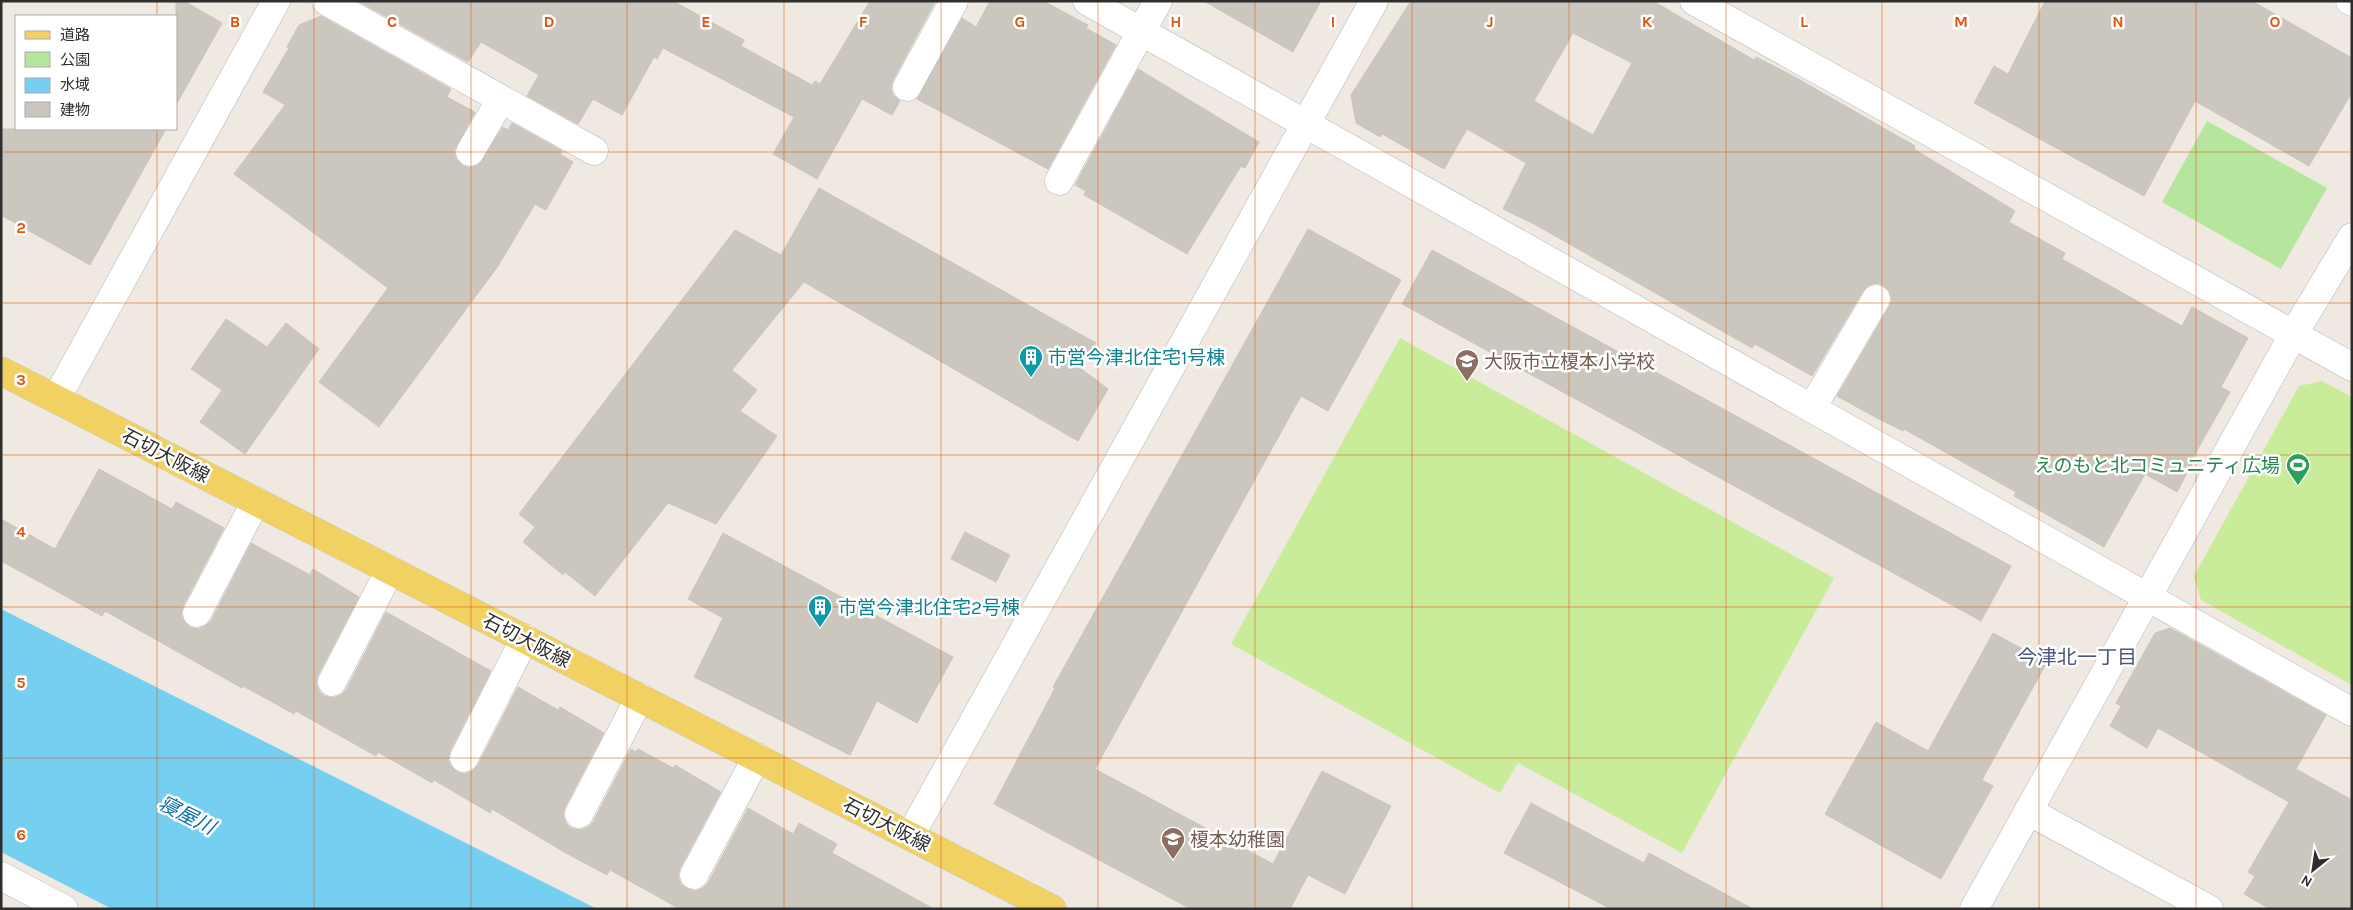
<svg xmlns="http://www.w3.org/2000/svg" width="2353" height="910" font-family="Karla,'Noto Sans JP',sans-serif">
	<rect width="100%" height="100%" fill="#efe9e1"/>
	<path fill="#b6e59e" d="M 2207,121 L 2327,188 L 2281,269 L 2162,202 Z"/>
	<path fill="#c9ec9a" d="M 1400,338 L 1834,578 L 1682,853 L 1518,763 L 1500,793 L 1231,644 Z
		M 2322,381 L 2352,397 L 2352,685 L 2201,600 L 2194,576 L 2299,386 Z"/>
	<path fill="#75cff0" d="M 1,609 L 597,909 L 112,909 L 1,852 Z"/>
	<path fill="#cbc7bf" stroke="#cbc5ba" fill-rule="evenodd" d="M 176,1 L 184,1 L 222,23 L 176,105 Z
		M 358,1 L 673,1 L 744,40 L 741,46 L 812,85 L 815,81 L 820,84 L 870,1 L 935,2 L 893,80 L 891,88 L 893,95 L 900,101 L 892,115 L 862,99 L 817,179 L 773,154 L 794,117 L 663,48 L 657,59 L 654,57 L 622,115 L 593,99 L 578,124 L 527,96 L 539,75 L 481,42 L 468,62 Z
		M 990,1 L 1043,1 L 1088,25 L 1086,28 L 1116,45 L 1048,169 L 917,99 L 962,18 L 976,27 Z
		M 1204,1 L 1321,1 L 1293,52 Z
		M 1411,1 L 1653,1 L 1754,60 L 1756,57 L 1793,76 L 1915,146 L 1914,149 L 2015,211 L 2009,222 L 2065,253 L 2062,259 L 2182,326 L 2192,307 L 2248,338 L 2221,387 L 2230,392 L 2191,461 L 2193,462 L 2177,492 L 2145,474 L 2104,547 L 2014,496 L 2016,492 L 1904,429 L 1903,431 L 1877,418 L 1837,396 L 1889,307 L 1892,300 L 1890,292 L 1883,285 L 1877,283 L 1869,285 L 1863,291 L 1812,376 L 1755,344 L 1752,348 L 1536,225 L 1503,209 L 1526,163 L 1467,129 L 1444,169 L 1382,134 L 1380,137 L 1356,123 L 1351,95 ZM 1573,33 L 1632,63 L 1593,135 L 1534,101 Z
		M 2045,1 L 2252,1 L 2352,58 L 2352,92 L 2309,166 L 2195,101 L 2144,196 L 1974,103 L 1994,66 L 2008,74 Z
		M 321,16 L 451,89 L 447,97 L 475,112 L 454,151 L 456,159 L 463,166 L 470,168 L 478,165 L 503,127 L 508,130 L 512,123 L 562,151 L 560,154 L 573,162 L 546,210 L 535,204 L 498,266 L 379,427 L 319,382 L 388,288 L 234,174 L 285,105 L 263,92 L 289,48 L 287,47 L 299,25 Z
		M 1138,69 L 1259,142 L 1245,168 L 1241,166 L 1187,254 L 1084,195 L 1086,191 L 1075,185 Z
		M 1,129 L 166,129 L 90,265 L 1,215 Z
		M 819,188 L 1096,343 L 1079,367 L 1108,389 L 1078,441 L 804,282 L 732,370 L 757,390 L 740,411 L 777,436 L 716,524 L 668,503 L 595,596 L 565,572 L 563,575 L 523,542 L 535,527 L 519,514 L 735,230 L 781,255 Z
		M 1308,229 L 1401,280 L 1328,411 L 1301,396 L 1095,769 L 1273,864 L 1322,771 L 1391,806 L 1345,894 L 1308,875 L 1290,909 L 1191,909 L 994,804 L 1055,688 L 1053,687 Z
		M 1432,250 L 2011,566 L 1981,621 L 1402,304 Z
		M 226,319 L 267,347 L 286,323 L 319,349 L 245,454 L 200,422 L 222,390 L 191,369 Z
		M 99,469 L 172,509 L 176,502 L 224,528 L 183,606 L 181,614 L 184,621 L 190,627 L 198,629 L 205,626 L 211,621 L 251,543 L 310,575 L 313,569 L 359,597 L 318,675 L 316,683 L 319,691 L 324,696 L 333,698 L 341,695 L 346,690 L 386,612 L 491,671 L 450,751 L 448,759 L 451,766 L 457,772 L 465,774 L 472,771 L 478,765 L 518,687 L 558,710 L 560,707 L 604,733 L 565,807 L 563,815 L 566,823 L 571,828 L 580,830 L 588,827 L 593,822 L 631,749 L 636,752 L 638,749 L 673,768 L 675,765 L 721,792 L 680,868 L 678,876 L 681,884 L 686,888 L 695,891 L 703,888 L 708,883 L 748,808 L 793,834 L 799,823 L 837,844 L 832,853 L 934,909 L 680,909 L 610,870 L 607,875 L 564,852 L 492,809 L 490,813 L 434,780 L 432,783 L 378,752 L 376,756 L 296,711 L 294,714 L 243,686 L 242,688 L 105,611 L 102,616 L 1,561 L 1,519 L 55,549 Z
		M 965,532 L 1010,555 L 996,582 L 951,559 Z
		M 723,533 L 953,657 L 917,723 L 877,701 L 850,755 L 694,677 L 723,618 L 688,599 Z
		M 2170,628 L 2326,715 L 2296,769 L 2352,800 L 2352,909 L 2270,909 L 2244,894 L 2255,876 L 2248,872 L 2289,802 L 2158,728 L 2147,748 L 2110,726 L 2121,706 L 2116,703 L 2155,633 Z
		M 1993,633 L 2047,662 L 1982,780 L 1993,786 L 1941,879 L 1825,814 L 1876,722 L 1928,751 Z
		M 1531,803 L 1644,863 L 1649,853 L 1753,909 L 1611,909 L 1504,853 Z"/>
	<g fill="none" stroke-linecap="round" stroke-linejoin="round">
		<g stroke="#b4b7c1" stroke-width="29">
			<path id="minor" d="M 326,1 L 594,151
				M 1087,1 L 2352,712
				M 1694,1 L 2352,367
				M 2350,1 L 2352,2
				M 907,87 L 954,1
				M 470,152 L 501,99
				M 1059,181 L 1158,1
				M 56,399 L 276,1
				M 1812,408 L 1876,299
				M 197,613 L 256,501
				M 332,682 L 390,570
				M 464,758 L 525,638
				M 2028,811 L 2209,909
				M 579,814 L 640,697
				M 910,836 L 1374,1
				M 694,875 L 757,757
				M 1,876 L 64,909
				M 1974,909 L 2293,335 L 2352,237"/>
		</g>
		<g stroke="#c9c9c9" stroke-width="29">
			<path id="major" d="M 1,371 L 1052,909"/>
		</g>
		<use href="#minor" stroke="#fff" stroke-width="28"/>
		<use href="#major" stroke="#f2d163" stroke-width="28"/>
	</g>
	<path fill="none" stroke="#df570e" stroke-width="1" stroke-opacity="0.55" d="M 157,1 L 157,16M 314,1 L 314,909M 471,1 L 471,909M 627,1 L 627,909M 784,1 L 784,909M 941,1 L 941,909M 1098,1 L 1098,909M 1255,1 L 1255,909M 1412,1 L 1412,909M 1569,1 L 1569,909M 1726,1 L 1726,909M 1882,1 L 1882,909M 2039,1 L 2039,909M 2196,1 L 2196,909M 157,129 L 157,909M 1,152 L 2352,152M 1,303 L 2352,303M 1,455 L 2352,455M 1,607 L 2352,607M 1,758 L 2352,758"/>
	<defs>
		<g id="building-pin" transform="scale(1.25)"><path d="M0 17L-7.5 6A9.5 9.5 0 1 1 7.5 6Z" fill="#0f9aa8" stroke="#fff"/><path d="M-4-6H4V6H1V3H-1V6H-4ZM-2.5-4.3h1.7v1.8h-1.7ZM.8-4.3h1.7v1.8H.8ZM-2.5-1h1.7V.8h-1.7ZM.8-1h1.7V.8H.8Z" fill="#fff"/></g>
		<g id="school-pin" transform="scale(1.25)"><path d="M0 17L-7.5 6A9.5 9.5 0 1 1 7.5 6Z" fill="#8d6e63" stroke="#fff"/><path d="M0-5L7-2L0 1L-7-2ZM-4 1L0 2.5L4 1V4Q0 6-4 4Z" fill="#fff"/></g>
		<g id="stadium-pin" transform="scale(1.25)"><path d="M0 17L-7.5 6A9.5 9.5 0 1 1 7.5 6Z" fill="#2e9e5b" stroke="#fff"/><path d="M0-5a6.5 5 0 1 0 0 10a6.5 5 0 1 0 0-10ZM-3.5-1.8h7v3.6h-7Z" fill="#fff"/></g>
	</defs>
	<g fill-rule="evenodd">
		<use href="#building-pin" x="1031" y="357"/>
		<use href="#school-pin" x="1467" y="361"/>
		<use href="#stadium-pin" x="2298" y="465"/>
		<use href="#building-pin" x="820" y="607"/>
		<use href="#school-pin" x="1173" y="839"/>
	</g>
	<g text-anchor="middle" stroke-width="5" stroke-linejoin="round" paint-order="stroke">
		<g font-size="19" fill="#0d838f" stroke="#fff" text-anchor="start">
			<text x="1048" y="364">市営今津北住宅1号棟</text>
			<text x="838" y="614">市営今津北住宅2号棟</text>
		</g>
		<g font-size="19" fill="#785e54" stroke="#fff" text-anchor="start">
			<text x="1484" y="368">大阪市立榎本小学校</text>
			<text x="1190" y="846">榎本幼稚園</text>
		</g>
		<g font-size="19" fill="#2e2e2e" stroke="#fff">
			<text transform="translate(166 455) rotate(27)" y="7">石切大阪線</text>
			<text transform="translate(527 640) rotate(27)" y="7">石切大阪線</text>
			<text transform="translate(887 824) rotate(27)" y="7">石切大阪線</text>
		</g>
		<g font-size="19" fill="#27864d" stroke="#fff" text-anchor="end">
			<text x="2280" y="472">えのもと北コミュニティ広場</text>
		</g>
		<g font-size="20" fill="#4d5680" stroke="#fff">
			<text x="2077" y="664">今津北一丁目</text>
		</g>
		<g font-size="20" font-style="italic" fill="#0d6fa3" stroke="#fff">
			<text transform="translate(187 815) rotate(27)" y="7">寝屋川</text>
		</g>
	</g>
	<g font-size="16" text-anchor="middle" font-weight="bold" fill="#df570e" stroke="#fff" stroke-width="5" stroke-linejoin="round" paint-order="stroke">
		<text x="235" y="27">B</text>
		<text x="392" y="27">C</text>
		<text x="549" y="27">D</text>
		<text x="706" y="27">E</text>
		<text x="863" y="27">F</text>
		<text x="1020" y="27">G</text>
		<text x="1176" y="27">H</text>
		<text x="1333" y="27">I</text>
		<text x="1490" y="27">J</text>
		<text x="1647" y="27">K</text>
		<text x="1804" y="27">L</text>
		<text x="1961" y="27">M</text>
		<text x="2118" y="27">N</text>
		<text x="2275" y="27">O</text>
		<text x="21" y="233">2</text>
		<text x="21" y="385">3</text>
		<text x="21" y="537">4</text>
		<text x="21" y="688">5</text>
		<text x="21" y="840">6</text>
	</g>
	<rect width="2353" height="910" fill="none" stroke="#2e2e2e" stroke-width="5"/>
	<rect x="15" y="15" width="162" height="115" fill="#ffffff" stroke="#ababab"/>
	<rect x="25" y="31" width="25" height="8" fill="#f2d163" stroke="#ababab"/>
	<text x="60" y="40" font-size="15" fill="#2e2e2e">道路</text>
	<rect x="25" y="52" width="25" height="15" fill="#b6e59e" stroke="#ababab"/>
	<text x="60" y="65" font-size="15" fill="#2e2e2e">公園</text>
	<rect x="25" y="78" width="25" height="15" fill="#75cff0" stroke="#ababab"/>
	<text x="60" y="90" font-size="15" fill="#2e2e2e">水域</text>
	<rect x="25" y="102" width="25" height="15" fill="#cbc7bf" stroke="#ababab"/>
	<text x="60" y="115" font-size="15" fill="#2e2e2e">建物</text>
	<g transform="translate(2313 870) rotate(210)" stroke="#ffffff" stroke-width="4" paint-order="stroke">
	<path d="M0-4L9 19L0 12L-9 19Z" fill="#2e2e2e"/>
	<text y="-8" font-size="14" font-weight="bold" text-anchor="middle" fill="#2e2e2e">N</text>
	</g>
</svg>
